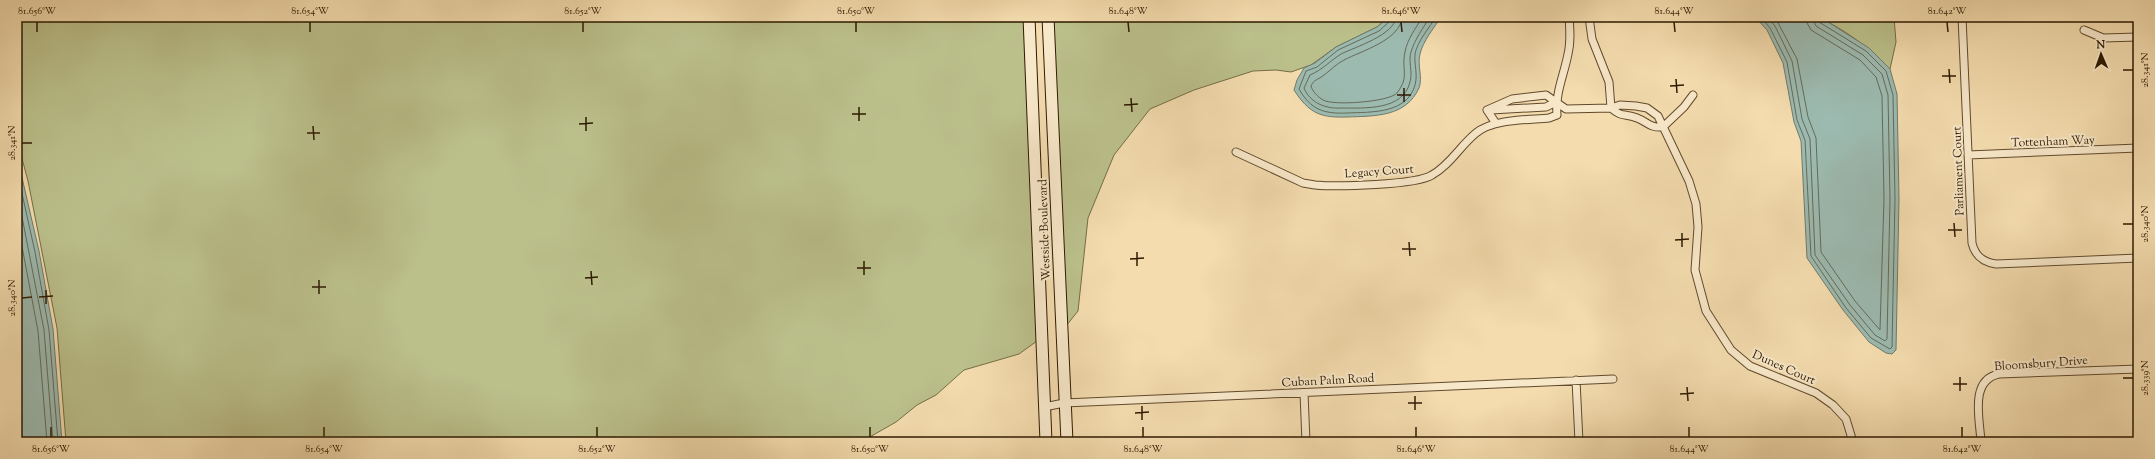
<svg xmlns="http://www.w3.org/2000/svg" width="2155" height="459" font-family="'Sorts Mill Goudy',serif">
	<rect width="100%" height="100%" fill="#f4dcae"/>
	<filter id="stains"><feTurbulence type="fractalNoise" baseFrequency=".005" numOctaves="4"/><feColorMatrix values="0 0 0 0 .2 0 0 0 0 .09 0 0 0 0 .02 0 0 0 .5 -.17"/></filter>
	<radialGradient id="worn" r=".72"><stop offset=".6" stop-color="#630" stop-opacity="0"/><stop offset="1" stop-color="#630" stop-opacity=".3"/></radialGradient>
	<path fill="#bbc08b" stroke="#746d46" d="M 17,17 L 1024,17 L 1037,341 L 1019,354 L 964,370 L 936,395 L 917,405 L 896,422 L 861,442 L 66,442 L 57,328 L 28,181 L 17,140 Z
		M 1053,17 L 1389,17 L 1377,27 L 1336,47 L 1311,65 L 1291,72 L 1276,70 L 1253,71 L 1194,90 L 1150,109 L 1114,155 L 1088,218 L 1078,311 L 1066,326 Z
		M 1817,17 L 1894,17 L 1896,42 L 1890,69 C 1869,48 1845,29 1817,17 Z"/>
	<path fill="#9cbab0" stroke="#707a6a" d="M 1389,17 L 1441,17 C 1434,28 1423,41 1420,54 C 1417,65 1423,77 1419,88 C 1406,117 1375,116 1347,117 C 1320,118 1309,113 1294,90 L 1297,80 L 1304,68 L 1315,63 L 1336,47 L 1377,27 Z
		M 1755,17 L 1817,17 L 1828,22 L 1869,48 L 1890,69 L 1897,94 L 1899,199 L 1896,350 L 1892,354 L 1886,353 L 1869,342 L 1843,310 L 1807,258 L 1801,141 L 1794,122 L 1783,63 L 1767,30 Z
		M 17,156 L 39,251 L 53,329 L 62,442 L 17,442 Z"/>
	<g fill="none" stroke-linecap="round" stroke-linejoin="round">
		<path stroke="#656a58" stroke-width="1" d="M 1391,17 L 1390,21 L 1379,31 L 1338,50 L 1317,67 L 1306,71 L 1299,89 C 1311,110 1324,114 1347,113 C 1371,112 1407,114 1415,85 C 1418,74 1414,65 1415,54 C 1417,42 1429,28 1436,17
			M 1396,17 C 1395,35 1355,47 1341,54 C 1330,61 1322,70 1310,75 L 1304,88 C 1310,103 1326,109 1341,108 C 1364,108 1403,111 1410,82 C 1413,72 1408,61 1411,52 C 1415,39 1423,28 1430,17
			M 1402,17 C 1401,40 1361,51 1344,60 C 1336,64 1331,70 1324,75 C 1318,80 1314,79 1311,86 C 1312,91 1318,97 1323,100 C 1333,106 1389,102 1397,93 C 1410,76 1401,70 1405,52 C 1407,40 1416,27 1423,17
			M 1761,17 L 1770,28 L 1787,62 L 1797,120 L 1805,140 L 1811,256 L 1846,308 L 1871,338 L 1890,349 L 1892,347 L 1895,199 L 1893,95 L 1886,71 L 1866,51 L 1819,22 L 1817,17
			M 1767,17 L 1775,26 L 1792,61 L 1802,119 L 1810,139 L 1815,255 L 1850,305 L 1875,335 L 1885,341 L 1887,339 L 1890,199 L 1888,95 L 1882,74 L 1863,55 L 1816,26 L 1812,17
			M 1775,17 L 1797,59 L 1808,117 L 1816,138 L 1821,252 L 1855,301 L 1880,330 L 1884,199 L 1882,96 L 1876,77 L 1860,60 L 1811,30 L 1807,23 L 1806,17
			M 17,171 L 35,252 L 49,330 L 58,442
			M 17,191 L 44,330 L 53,442
			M 17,220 L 38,331 L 47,442"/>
		<g stroke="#604a2c" stroke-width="9">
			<path id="street" d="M 1589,17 L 1592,39 L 1609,82 L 1611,108
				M 1962,17 L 1972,243 C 1975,256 1983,262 1996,264 L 2138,258
				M 2084,30 L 2103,38 L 2138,37
				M 1611,108 C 1622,118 1625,113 1637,118 C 1648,122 1649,128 1663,127
				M 1487,110 L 1512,99 L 1546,95 L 1566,109 L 1611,108 L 1620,105 L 1636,106 L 1647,108 L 1658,116 L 1689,181 L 1696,204 L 1698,227 L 1695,270 L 1706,311 L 1731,350 L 1750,366 L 1816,393 L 1833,405 L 1846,419 L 1853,442
				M 1487,110 L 1495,122
				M 1491,110 L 1546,107 L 1556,102
				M 1663,127 L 1684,107 L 1693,95
				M 1236,152 L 1303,183 L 1315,185 C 1336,187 1417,185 1432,175 C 1450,165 1460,146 1476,133 C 1493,119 1527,120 1549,118 L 1557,115 C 1555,93 1564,75 1568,54 C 1571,42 1570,30 1569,17
				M 1968,155 L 2138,148
				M 1576,380 L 1579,442
				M 1304,393 L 1306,442
				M 1044,407 L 1064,403 L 1613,379
				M 1981,442 C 1980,420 1969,380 1999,374 L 2138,369"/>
		</g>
		<g stroke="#2e1a01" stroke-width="13">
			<path id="secondary" d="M 1029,17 L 1046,442
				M 1048,17 L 1067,442"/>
		</g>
		<use href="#street" stroke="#f8e8ca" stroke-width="7"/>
		<use href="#secondary" stroke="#f8e8ca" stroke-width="11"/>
	</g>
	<path fill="none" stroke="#2e1a01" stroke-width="1.5" d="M 37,22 L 37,32M 310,22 L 310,32M 583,22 L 583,32M 856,22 L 856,32M 1128,22 L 1129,32M 1401,22 L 1402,32M 1674,22 L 1675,32M 1947,22 L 1948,32M 1949,69 L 1950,83M 2123,70 L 2133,70M 1942,76 L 1956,76M 1676,79 L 1677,93M 1670,86 L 1684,85M 1404,88 L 1404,102M 1397,95 L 1411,95M 1131,98 L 1132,112M 1124,105 L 1138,104M 859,107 L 859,121M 852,114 L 866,114M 586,117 L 586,131M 579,124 L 593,123M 313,126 L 314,140M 307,133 L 320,133M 22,143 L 32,143M 1954,223 L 1955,237M 2123,224 L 2133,224M 1948,230 L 1962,230M 1682,233 L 1682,247M 1675,240 L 1689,239M 1409,242 L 1410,256M 1402,249 L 1416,249M 1137,252 L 1137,266M 1130,259 L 1144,258M 864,261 L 864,275M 857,268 L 871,268M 591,271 L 592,285M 585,278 L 598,277M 319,280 L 319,294M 312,287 L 326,287M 46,290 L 46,304M 39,297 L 53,296M 22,298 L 32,297M 1960,377 L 1960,391M 2123,378 L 2133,378M 1953,384 L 1967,384M 1687,387 L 1688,401M 1680,394 L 1694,393M 1415,396 L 1415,410M 1408,403 L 1422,403M 1142,406 L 1142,420M 1135,413 L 1149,412M 51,427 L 51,437M 324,427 L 324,437M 597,427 L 597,437M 870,427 L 870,437M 1143,427 L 1143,437M 1416,427 L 1416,437M 1689,427 L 1689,437M 1962,427 L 1962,437"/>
	<g text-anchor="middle" stroke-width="4" stroke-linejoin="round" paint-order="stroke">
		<g font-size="12" fill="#2e1a01" stroke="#f8e8ca">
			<text transform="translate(2053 141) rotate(-2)" y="4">Tottenham Way</text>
			<text transform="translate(1379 171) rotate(-4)" y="4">Legacy Court</text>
			<text transform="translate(1958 171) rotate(-92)" y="4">Parliament Court</text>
			<text transform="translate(1044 230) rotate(-92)" y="4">Westside Boulevard</text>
			<text transform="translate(2041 363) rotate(-4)" y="4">Bloomsbury Drive</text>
			<text transform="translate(1784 367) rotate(24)" y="4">Dunes Court</text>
			<text transform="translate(1328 380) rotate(-3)" y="4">Cuban Palm Road</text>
		</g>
	</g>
	<rect width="2155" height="459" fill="none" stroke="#f4dcae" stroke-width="44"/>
	<g transform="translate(2101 54) rotate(358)" stroke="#f8e8ca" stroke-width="3" paint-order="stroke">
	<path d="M0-3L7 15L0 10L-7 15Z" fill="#2e1a01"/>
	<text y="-6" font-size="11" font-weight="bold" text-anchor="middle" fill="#2e1a01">N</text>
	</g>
	<rect x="22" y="22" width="2111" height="415" fill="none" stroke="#2e1a01" stroke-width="1.5"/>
	<g font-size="10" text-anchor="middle" fill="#2e1a01">
		<text x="37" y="14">81.656°W</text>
		<text x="310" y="14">81.654°W</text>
		<text x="583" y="14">81.652°W</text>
		<text x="856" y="14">81.650°W</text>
		<text x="1128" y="14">81.648°W</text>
		<text x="1401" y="14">81.646°W</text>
		<text x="1674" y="14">81.644°W</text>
		<text x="1947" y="14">81.642°W</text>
		<text transform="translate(2144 70) rotate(-90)" y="4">28.341°N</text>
		<text transform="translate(11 143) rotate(-90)" y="4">28.341°N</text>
		<text transform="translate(2144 224) rotate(-90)" y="4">28.340°N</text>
		<text transform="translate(11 298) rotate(-90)" y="4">28.340°N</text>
		<text transform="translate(2144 378) rotate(-90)" y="4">28.339°N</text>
		<text x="51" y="452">81.656°W</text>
		<text x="324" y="452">81.654°W</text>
		<text x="597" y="452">81.652°W</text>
		<text x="870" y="452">81.650°W</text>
		<text x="1143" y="452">81.648°W</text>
		<text x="1416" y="452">81.646°W</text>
		<text x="1689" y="452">81.644°W</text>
		<text x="1962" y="452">81.642°W</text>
	</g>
	<rect width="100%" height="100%" filter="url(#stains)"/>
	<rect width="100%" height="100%" fill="url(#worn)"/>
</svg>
